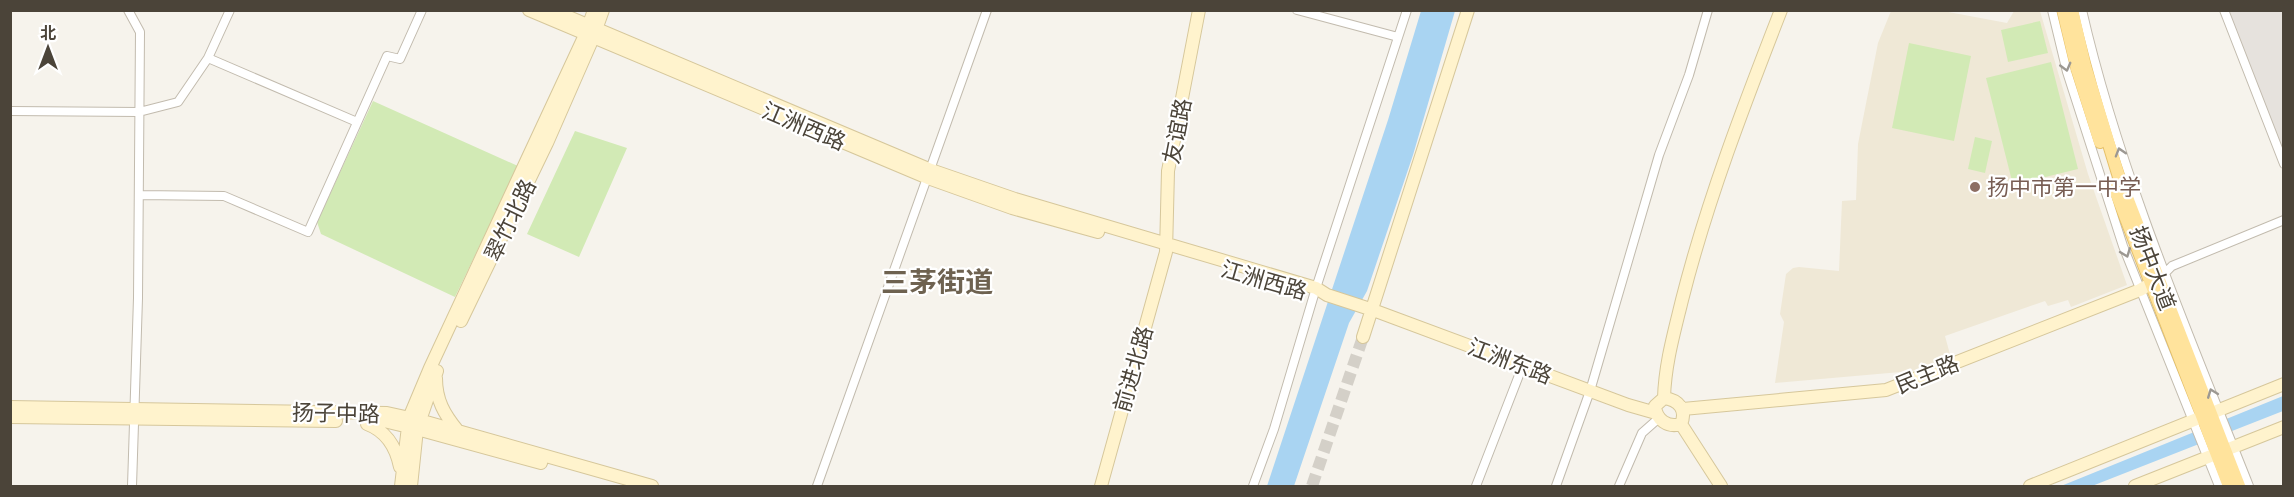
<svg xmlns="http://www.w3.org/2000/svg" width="2294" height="497" font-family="'Exo 2','Noto Sans SC',sans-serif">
	<rect width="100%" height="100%" fill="#f6f3ec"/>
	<path fill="#e6e2dd" d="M 2227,11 L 2283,11 L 2283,156 Z"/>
	<path fill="#efe8d6" d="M 1891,11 L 1943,11 L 2007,23 L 2014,11 L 2040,11 L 2088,174 L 2127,285 L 2071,307 L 2068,300 L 2048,306 L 2045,301 L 1945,336 L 1951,358 L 1912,371 L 1775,383 L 1784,322 L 1780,314 L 1786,274 L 1793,268 L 1799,267 L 1839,271 L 1842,201 L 1856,200 L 1858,144 L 1878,43 Z"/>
	<path fill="#d2eab5" d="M 2040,21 L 2048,53 L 2008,62 L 2001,30 Z
		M 1909,43 L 1971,56 L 1954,141 L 1892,128 Z
		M 2051,62 L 2078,169 L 2013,185 L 1986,78 Z
		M 373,101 L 518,166 L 455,297 L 321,234 L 317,222 Z
		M 575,131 L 627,148 L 579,257 L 527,234 Z
		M 1975,137 L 1992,141 L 1985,173 L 1968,169 Z"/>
	<path fill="#a9d4f2" d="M 1421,11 L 1455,11 L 1413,155 L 1367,291 L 1349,323 L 1294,486 L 1267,486 L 1388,120 Z
		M 2283,396 L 2283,411 L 2092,486 L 2061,486 Z"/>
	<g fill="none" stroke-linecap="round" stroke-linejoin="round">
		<path stroke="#d4d0c8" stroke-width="12" stroke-dasharray="12 6" stroke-linecap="butt" d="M 1312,486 L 1363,337"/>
		<g stroke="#c2bbae" stroke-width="10">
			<path id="street" d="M 128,10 L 140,32 L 138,298 L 132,486
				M 1297,10 L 1398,37
				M 2052,10 L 2067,72 L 2123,246 L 2219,486
				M 2082,10 C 2120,175 2187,330 2249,486
				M 2224,10 L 2284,164
				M 208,58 L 357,122
				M 10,111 L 139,112 L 178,102 L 208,58 L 230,10
				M 139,195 L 224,196 L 308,232 L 387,56 L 400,59 L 422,10
				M 2162,276 L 2172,266 L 2284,220
				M 817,486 L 987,10
				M 1253,486 L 1274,429 L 1316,288 L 1407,10
				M 1476,486 L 1523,365
				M 1556,486 L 1590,391 L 1659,155 L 1689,75 L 1708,10
				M 1619,486 L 1642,433 L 1659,418"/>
		</g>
		<g stroke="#d6c79b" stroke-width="14">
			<path id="secondary" d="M 529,10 L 928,178 L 1012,208 L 1098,232
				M 552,10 L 931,170 L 1015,199 L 1316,288 L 1327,295 L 1373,310 L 1628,405 L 1656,413
				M 461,321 L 547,143 L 593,38 L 603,10
				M 1363,337 L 1468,10
				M 436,378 C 436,400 444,414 458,431
				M 1664,398 C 1665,364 1674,333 1682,300 C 1707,201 1744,105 1781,10
				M 1664,398 C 1679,400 1687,410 1681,424 C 1668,428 1656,420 1655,406 Z
				M 10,407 L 387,413 L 419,420 L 652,486
				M 1683,409 L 1886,390 L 2140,290 L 2157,280
				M 10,417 L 336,421
				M 369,421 L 384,421 L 417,429 L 541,463
				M 367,424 C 386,431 396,447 400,467
				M 1681,424 L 1721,486
				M 401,486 L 409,418 L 430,368 L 585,35 L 594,10
				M 411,486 L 417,429 L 437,371
				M 1101,486 L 1166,252 L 1168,171 L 1199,10
				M 2030,486 L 2284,384
				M 2135,486 L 2284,427"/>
		</g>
		<g stroke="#e6c16a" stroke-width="14">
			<path id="primary" d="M 2063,10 L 2077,69 L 2100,142
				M 2072,10 L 2085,66 L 2119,177 L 2239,486
				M 2114,187 L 2229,486"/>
		</g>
		<use href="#street" stroke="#fff" stroke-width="8"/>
		<use href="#secondary" stroke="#fff3cd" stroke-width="12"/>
		<use href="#primary" stroke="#ffe39c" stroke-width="12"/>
	</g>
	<defs><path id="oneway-chevron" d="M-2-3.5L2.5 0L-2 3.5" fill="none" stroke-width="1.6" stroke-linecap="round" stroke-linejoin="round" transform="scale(1.5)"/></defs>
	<g stroke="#9c9892">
		<use href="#oneway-chevron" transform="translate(2066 67) rotate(75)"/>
		<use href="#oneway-chevron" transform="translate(2120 152) rotate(-107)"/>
		<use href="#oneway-chevron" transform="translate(2126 253) rotate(69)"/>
		<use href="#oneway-chevron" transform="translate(2212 393) rotate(-111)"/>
	</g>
	<circle fill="#8d6e63" stroke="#fff" stroke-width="2" cx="1975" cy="187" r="6"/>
	<g text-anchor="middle" stroke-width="4.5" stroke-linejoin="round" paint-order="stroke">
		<g font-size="22" fill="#4b4439" stroke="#fff">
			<text transform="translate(804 126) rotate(23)" y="8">江洲西路</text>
			<text transform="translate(1177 131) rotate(-79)" y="8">友谊路</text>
			<text transform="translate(510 220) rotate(-64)" y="8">翠竹北路</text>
			<text transform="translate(2153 268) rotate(69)" y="8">扬中大道</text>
			<text transform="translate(1264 280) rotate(16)" y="8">江洲西路</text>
			<text transform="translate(1510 361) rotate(21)" y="8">江洲东路</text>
			<text transform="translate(1133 369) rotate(-74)" y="8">前进北路</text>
			<text transform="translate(1927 374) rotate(-22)" y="8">民主路</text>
			<text transform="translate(336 413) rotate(1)" y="8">扬子中路</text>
		</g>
		<g font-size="22" fill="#785e54" stroke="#fff" text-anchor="start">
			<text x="1987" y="195">扬中市第一中学</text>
		</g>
		<g font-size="28" font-weight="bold" fill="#6e6250" stroke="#fff">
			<text x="937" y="292">三茅街道</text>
		</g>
	</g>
	<rect width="2294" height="497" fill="none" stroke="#4b4439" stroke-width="24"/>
	<g transform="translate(48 48)" stroke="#ffffff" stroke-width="4.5" paint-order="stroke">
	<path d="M0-4.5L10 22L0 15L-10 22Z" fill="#4b4439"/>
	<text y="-9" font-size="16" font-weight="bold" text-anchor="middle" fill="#4b4439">北</text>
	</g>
</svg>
